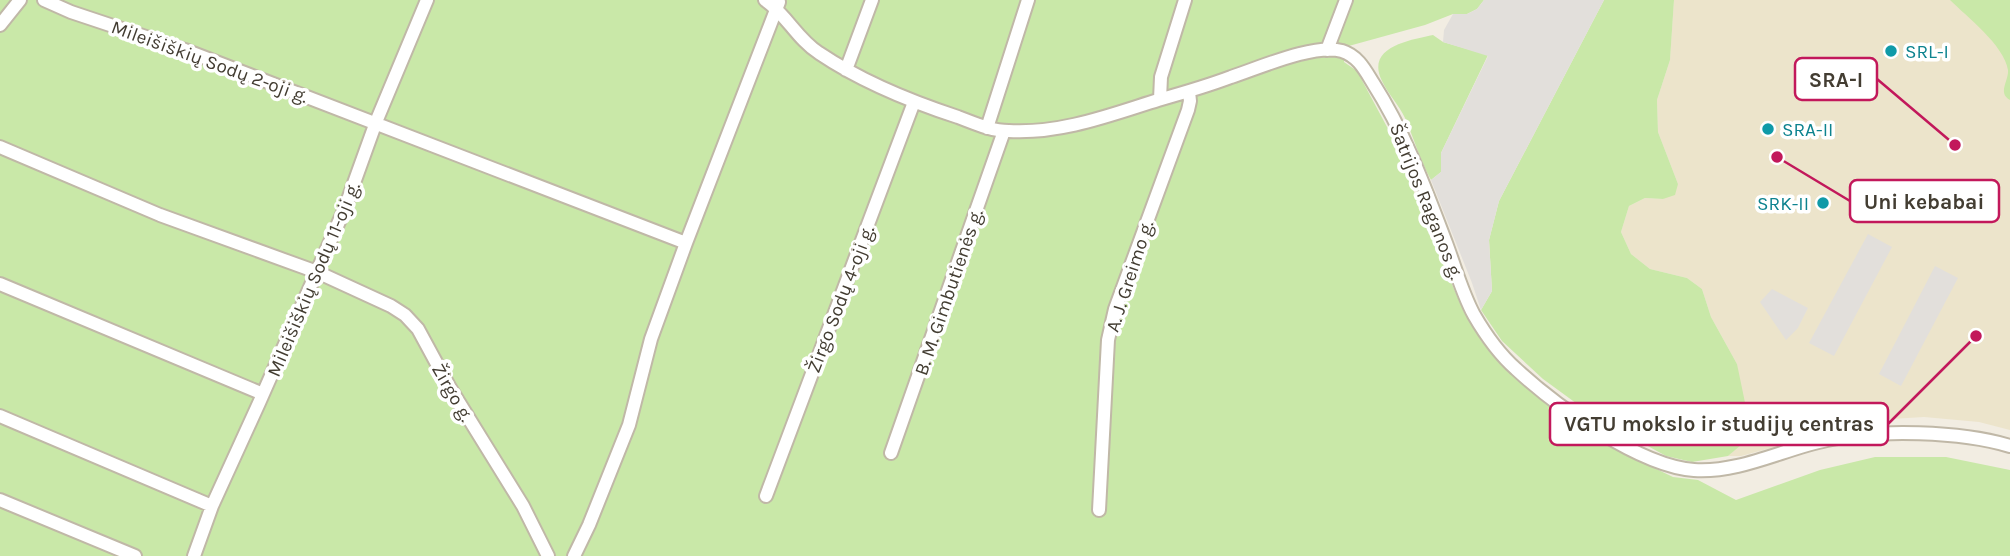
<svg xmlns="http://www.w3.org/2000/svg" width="2010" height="556" font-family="Karla,sans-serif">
	<rect width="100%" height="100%" fill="#f2ede2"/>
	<path fill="#ece4cb" d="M 1674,0 L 2010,0 L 2010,430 L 1979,422 L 1924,417 L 1874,420 L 1741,456 L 1728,456 L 1741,444 L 1737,364 L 1711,317 L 1702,289 L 1687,278 L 1650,269 L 1631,254 L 1621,232 L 1629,206 L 1645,198 L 1663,199 L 1678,184 L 1658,132 L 1657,100 L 1670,60 Z"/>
	<path fill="#c9e8a8" d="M 0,0 L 1484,0 L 1477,9 L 1467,14 L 1453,14 L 1425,25 L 1345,47 L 1344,62 L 1357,71 L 1394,140 L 1431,236 L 1464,312 L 1482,342 L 1501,365 L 1536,396 L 1570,422 L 1619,451 L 1673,477 L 1698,480 L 1736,500 L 1820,470 L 1875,457 L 1946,457 L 2010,470 L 2010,556 L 0,556 Z
		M 1604,0 L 1674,0 L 1670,60 L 1657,100 L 1658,132 L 1678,184 L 1675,195 L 1663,199 L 1645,198 L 1629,206 L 1621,232 L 1631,254 L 1650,269 L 1687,278 L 1702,289 L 1711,317 L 1737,364 L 1748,417 L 1741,445 L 1728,456 L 1692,462 L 1666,456 L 1595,417 L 1543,379 L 1502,341 L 1481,310 L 1492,291 L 1489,240 L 1499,201 Z
		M 1950,0 L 2010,0 L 2010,100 C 1997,93 2009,81 2008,70 C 2004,45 1967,17 1950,0 Z
		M 1433,35 L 1443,42 L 1488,55 L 1441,153 L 1441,172 L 1431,180 C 1420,160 1414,139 1405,118 C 1399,105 1388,94 1382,81 C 1365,47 1410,40 1433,35 Z"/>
	<path fill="#e2dfdb" d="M 1484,0 L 1604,0 L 1499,201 L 1489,240 L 1492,291 L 1481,310 L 1472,283 L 1431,180 L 1441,172 L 1441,153 L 1488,56 L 1443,42 L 1444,30 L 1453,14 L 1467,14 L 1477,9 Z
		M 1868,234 L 1892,247 L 1834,356 L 1809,343 Z
		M 1935,266 L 1958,278 L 1901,386 L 1879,374 Z
		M 1772,289 L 1808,308 L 1798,328 L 1786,340 L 1760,302 Z"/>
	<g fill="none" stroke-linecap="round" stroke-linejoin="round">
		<g stroke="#c0b8a7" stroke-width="16">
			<path id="street" d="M 44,0 L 71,12 L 185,50 L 686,243
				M 765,0 C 786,14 797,39 819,53 C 862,82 909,101 958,117 C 974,123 991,131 1009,131 C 1061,134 1110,115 1158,100 C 1183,93 1207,86 1231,77 C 1259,68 1314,43 1342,51 C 1358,56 1365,70 1373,83 C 1405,133 1425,188 1446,243 C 1455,267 1462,293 1474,315 C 1485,334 1499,354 1516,369 C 1556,406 1639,466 1694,470 C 1740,473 1783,449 1827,440 C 1878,429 1961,431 2010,446
				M 0,25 L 20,0
				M 1327,50 L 1346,0
				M 846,70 L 872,0
				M 1160,99 L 1161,77 L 1185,0
				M 987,128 L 1028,0
				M 0,147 L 160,215 L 317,272 L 391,306 L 405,315 L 418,329 L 450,388 L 523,506 L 548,556
				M 0,284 L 263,394
				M 0,416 L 212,506
				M 891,453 L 1004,131
				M 766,496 L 914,102
				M 0,500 L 135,556
				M 1099,510 L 1108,340 L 1115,309 L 1188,110 L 1190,101 L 1189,92
				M 194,556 L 212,506 L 259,403 L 345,208 L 376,122 L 427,0
				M 574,556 L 589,525 L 629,425 L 651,339 L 686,243 L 779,2"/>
		</g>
		<use href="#street" stroke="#fff" stroke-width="12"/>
	</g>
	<g fill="#0f9aa8" stroke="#fff" stroke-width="2.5">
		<circle cx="1891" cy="51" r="7"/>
		<circle cx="1768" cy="129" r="7"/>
		<circle cx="1823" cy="203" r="7"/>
	</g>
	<g text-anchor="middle" stroke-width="7" stroke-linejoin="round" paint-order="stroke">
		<g font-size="19" fill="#0d838f" stroke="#fff" text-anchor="start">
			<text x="1905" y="58">SRL-I</text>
			<text x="1782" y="136">SRA-II</text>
			<text x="1809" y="210" text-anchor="end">SRK-II</text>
		</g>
		<g font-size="19" fill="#433d32" stroke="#fff">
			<text transform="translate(210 61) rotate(20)" y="7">Mileišiškių Sodų 2-oji g.</text>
			<text transform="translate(1427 201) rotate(68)" y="7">Šatrijos Raganos g.</text>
			<text transform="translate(1129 276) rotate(-72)" y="7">A. J. Greimo g.</text>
			<text transform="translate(313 279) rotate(-67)" y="7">Mileišiškių Sodų 11-oji g.</text>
			<text transform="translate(948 292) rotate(-71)" y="7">B. M. Gimbutienės g.</text>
			<text transform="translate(840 299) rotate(-69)" y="7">Žirgo Sodų 4-oji g.</text>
			<text transform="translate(453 392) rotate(60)" y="7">Žirgo g.</text>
		</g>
	</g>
	<path fill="none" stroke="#c2185b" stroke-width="2.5" d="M1955 145L1877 79M1777 157L1850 201M1976 336L1888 424"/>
	<g fill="#c2185b" stroke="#fff" stroke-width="2.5">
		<circle cx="1955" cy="145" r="7"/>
		<circle cx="1777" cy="157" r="7"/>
		<circle cx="1976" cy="336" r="7"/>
	</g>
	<g fill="#fff" stroke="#c2185b" stroke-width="2.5">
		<rect x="1795" y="58" width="82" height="42" rx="7"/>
		<rect x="1850" y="180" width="149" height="42" rx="7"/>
		<rect x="1550" y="403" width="338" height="42" rx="7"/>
	</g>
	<g font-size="21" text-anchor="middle" font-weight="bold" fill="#433d32">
		<text x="1836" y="87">SRA-I</text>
		<text x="1924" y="209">Uni kebabai</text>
		<text x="1719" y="431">VGTU mokslo ir studijų centras</text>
	</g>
</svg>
